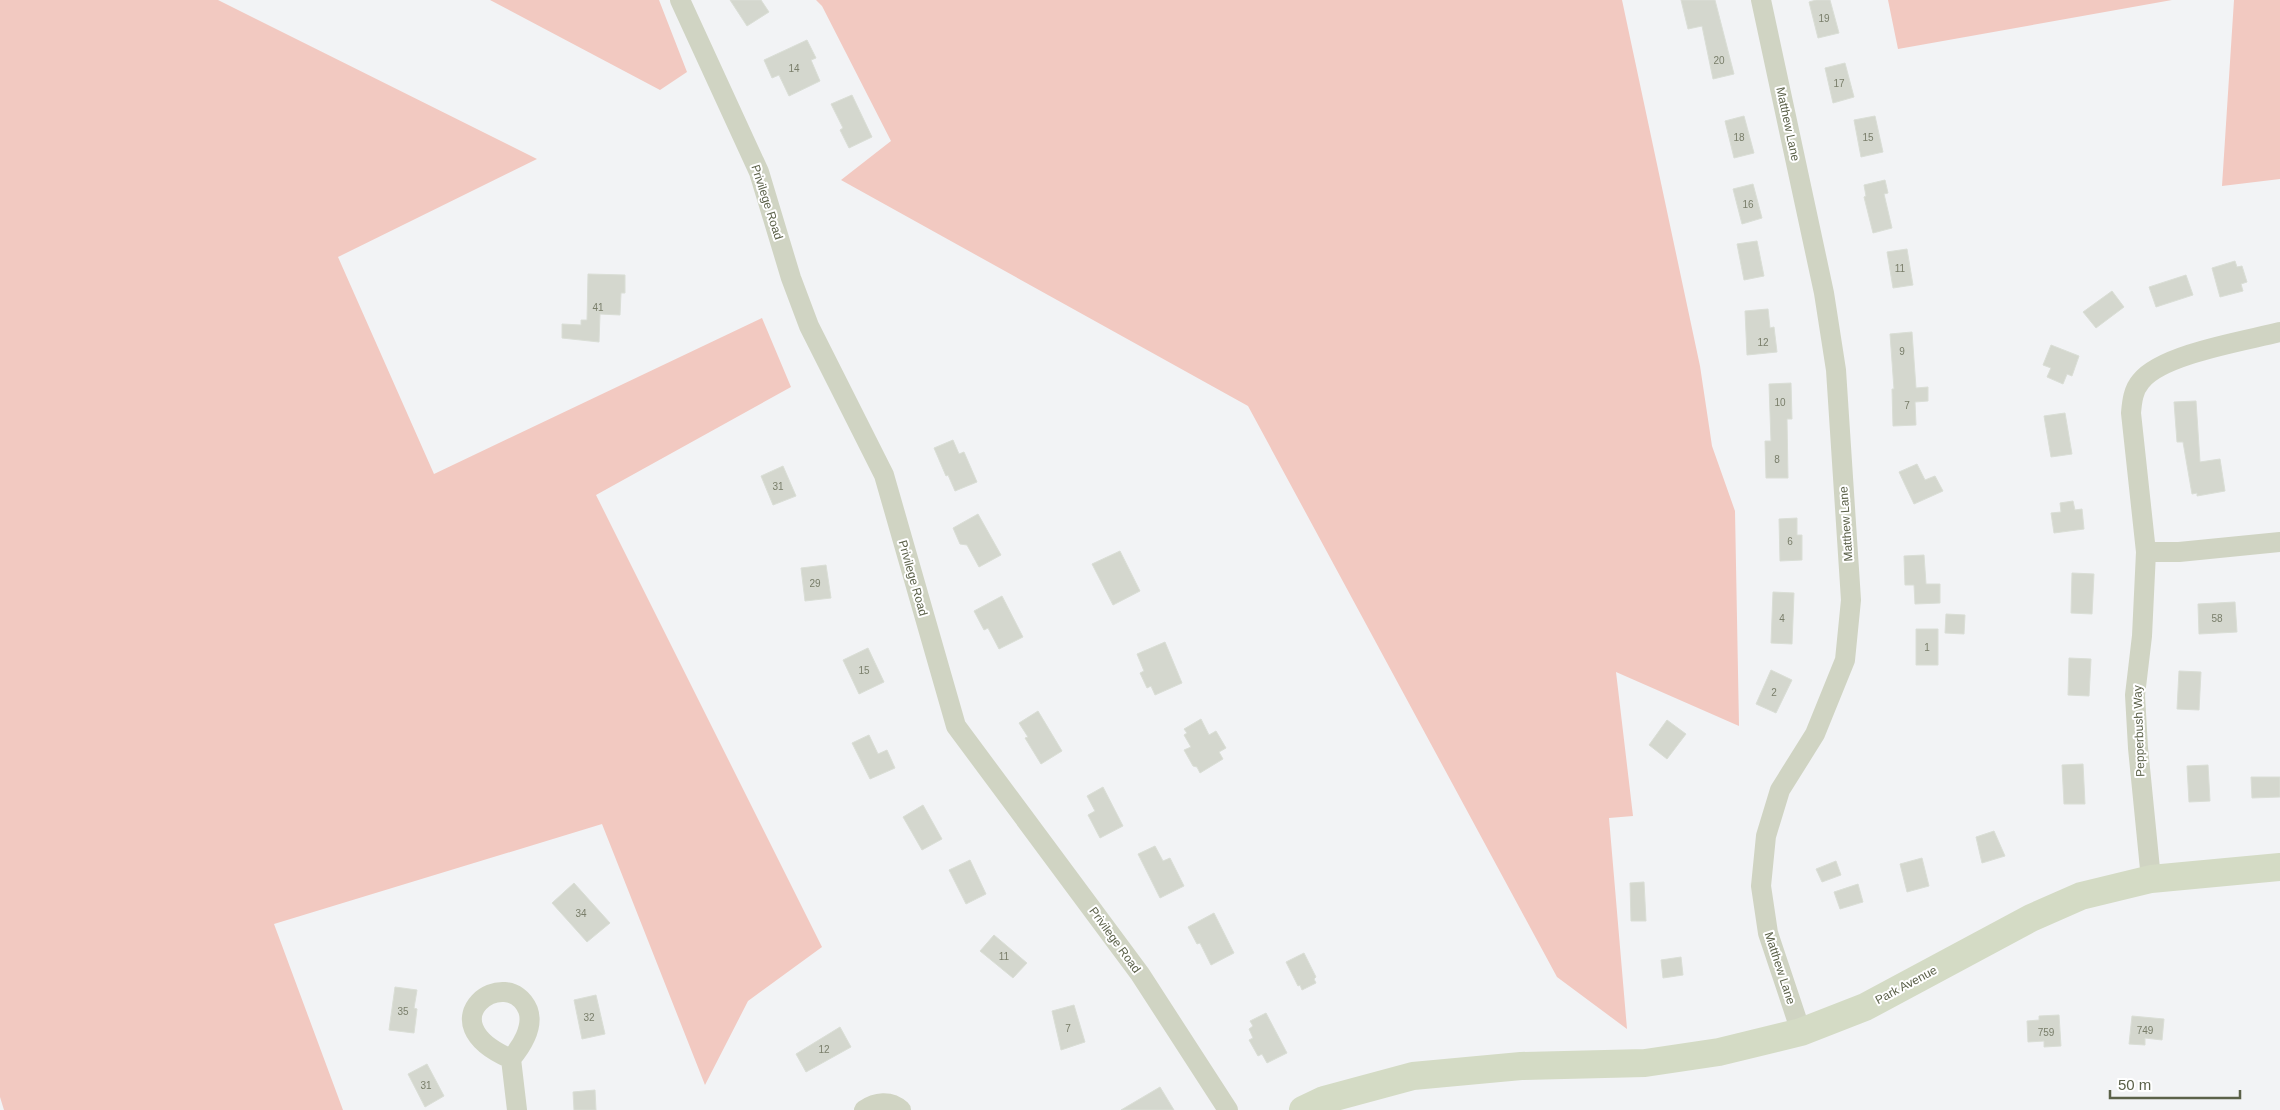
<svg xmlns="http://www.w3.org/2000/svg" width="2280" height="1110" font-family="Arial,sans-serif">
	<rect width="100%" height="100%" fill="#f2f3f5"/>
	<path fill="#f2c9c1" d="M 0,0 L 218,0 L 537,159 L 338,257 L 434,474 L 762,318 L 791,387 L 596,495 L 822,947 L 748,1001 L 705,1085 L 602,824 L 274,924 L 343,1110 L 4,1110 L 0,1097 Z
		M 490,0 L 659,0 L 687,72 L 660,90 Z
		M 816,0 L 1622,0 L 1700,366 L 1712,446 L 1735,511 L 1739,726 L 1616,672 L 1633,816 L 1609,818 L 1627,1029 L 1557,977 L 1248,406 L 841,180 L 891,141 L 822,6 Z
		M 1888,0 L 2172,0 L 1898,49 Z
		M 2234,0 L 2280,0 L 2280,179 L 2222,186 Z"/>
	<path fill="#d4d7ce" stroke="#daded6" d="M 730,0 L 761,0 L 769,12 L 747,26 Z
		M 1681,0 L 1715,0 L 1734,74 L 1713,79 L 1702,26 L 1688,29 Z
		M 1816,0 L 1830,0 L 1839,33 L 1818,38 L 1809,2 Z
		M 807,40 L 816,58 L 811,60 L 820,81 L 789,96 L 779,75 L 772,78 L 764,60 Z
		M 1845,63 L 1854,97 L 1833,103 L 1825,68 Z
		M 852,95 L 872,137 L 849,148 L 840,130 L 843,128 L 831,104 Z
		M 1744,116 L 1754,153 L 1734,158 L 1725,121 Z
		M 1875,116 L 1883,152 L 1861,157 L 1854,120 Z
		M 1885,180 L 1888,193 L 1884,194 L 1892,228 L 1873,233 L 1864,197 L 1866,196 L 1864,185 Z
		M 1753,184 L 1762,218 L 1742,224 L 1733,189 Z
		M 1757,241 L 1764,276 L 1744,280 L 1737,244 Z
		M 1907,249 L 1913,285 L 1893,288 L 1887,252 Z
		M 2235,261 L 2237,267 L 2242,266 L 2247,282 L 2241,284 L 2243,291 L 2220,297 L 2212,268 Z
		M 588,274 L 625,275 L 625,293 L 621,293 L 620,315 L 600,314 L 599,342 L 562,338 L 562,324 L 581,325 L 581,320 L 587,320 Z
		M 2186,275 L 2193,295 L 2156,307 L 2149,287 Z
		M 2112,291 L 2124,307 L 2096,328 L 2083,312 Z
		M 1768,309 L 1770,328 L 1774,327 L 1777,352 L 1747,355 L 1745,311 Z
		M 1912,332 L 1916,388 L 1928,387 L 1928,401 L 1915,402 L 1916,425 L 1893,426 L 1892,389 L 1894,389 L 1890,334 Z
		M 2051,345 L 2079,356 L 2072,376 L 2067,374 L 2063,384 L 2047,377 L 2051,368 L 2043,365 Z
		M 1791,383 L 1792,419 L 1787,419 L 1788,478 L 1766,478 L 1765,441 L 1771,441 L 1769,384 Z
		M 2196,401 L 2200,462 L 2220,459 L 2225,491 L 2197,496 L 2197,493 L 2192,494 L 2183,442 L 2177,442 L 2174,402 Z
		M 2065,413 L 2072,454 L 2051,457 L 2044,416 Z
		M 953,440 L 959,454 L 964,452 L 977,482 L 955,491 L 948,475 L 946,476 L 934,448 Z
		M 1917,464 L 1925,480 L 1935,476 L 1943,491 L 1914,504 L 1899,472 Z
		M 783,466 L 796,496 L 773,505 L 761,476 Z
		M 2073,501 L 2075,510 L 2082,509 L 2084,529 L 2054,533 L 2051,513 L 2061,512 L 2060,503 Z
		M 978,514 L 1001,555 L 979,567 L 967,545 L 960,544 L 953,528 Z
		M 1797,518 L 1797,535 L 1802,535 L 1802,560 L 1780,561 L 1779,519 Z
		M 1120,551 L 1140,591 L 1113,605 L 1092,564 Z
		M 1924,555 L 1926,584 L 1940,584 L 1940,603 L 1915,604 L 1914,585 L 1905,585 L 1904,556 Z
		M 826,565 L 831,598 L 805,601 L 801,568 Z
		M 2072,573 L 2094,574 L 2092,614 L 2071,613 Z
		M 1773,592 L 1794,593 L 1792,644 L 1771,643 Z
		M 1002,596 L 1023,637 L 999,649 L 988,628 L 984,630 L 974,611 Z
		M 2235,602 L 2237,632 L 2199,634 L 2198,604 Z
		M 1946,614 L 1965,615 L 1964,634 L 1945,633 Z
		M 1916,629 L 1938,629 L 1938,665 L 1916,665 Z
		M 1165,642 L 1182,683 L 1155,695 L 1151,686 L 1147,688 L 1140,673 L 1144,671 L 1137,654 Z
		M 868,648 L 884,682 L 859,694 L 843,660 Z
		M 2069,658 L 2091,659 L 2089,696 L 2068,695 Z
		M 1771,670 L 1792,680 L 1776,713 L 1756,704 Z
		M 2179,671 L 2201,672 L 2199,710 L 2177,709 Z
		M 1038,711 L 1062,751 L 1041,764 L 1025,738 L 1028,737 L 1019,723 Z
		M 1201,719 L 1209,735 L 1216,731 L 1226,748 L 1219,752 L 1223,759 L 1200,773 L 1197,767 L 1193,766 L 1184,750 L 1191,747 L 1184,735 L 1187,733 L 1184,729 Z
		M 1667,720 L 1686,734 L 1667,759 L 1649,745 Z
		M 869,735 L 878,754 L 887,750 L 895,768 L 870,779 L 852,743 Z
		M 2083,764 L 2085,804 L 2064,804 L 2062,765 Z
		M 2208,765 L 2210,801 L 2189,802 L 2187,766 Z
		M 2251,777 L 2280,777 L 2280,797 L 2252,798 Z
		M 1103,787 L 1123,826 L 1100,838 L 1088,815 L 1095,811 L 1087,796 Z
		M 923,805 L 942,839 L 922,850 L 903,817 Z
		M 1994,831 L 2005,856 L 1982,863 L 1976,837 Z
		M 1155,846 L 1163,861 L 1170,858 L 1184,886 L 1160,898 L 1138,854 Z
		M 1922,858 L 1929,886 L 1907,892 L 1900,864 Z
		M 970,860 L 986,894 L 966,904 L 949,870 Z
		M 1836,861 L 1841,875 L 1822,882 L 1816,869 Z
		M 1644,882 L 1646,921 L 1631,921 L 1630,883 Z
		M 574,883 L 610,923 L 587,942 L 552,903 Z
		M 1858,884 L 1863,902 L 1840,909 L 1834,892 Z
		M 1214,913 L 1234,953 L 1211,965 L 1200,943 L 1197,944 L 1188,927 Z
		M 994,935 L 1027,963 L 1013,978 L 980,951 Z
		M 1304,953 L 1316,977 L 1314,979 L 1316,983 L 1302,990 L 1300,985 L 1298,986 L 1286,962 Z
		M 1681,957 L 1683,975 L 1663,978 L 1661,960 Z
		M 395,987 L 417,990 L 414,1008 L 417,1009 L 414,1033 L 389,1030 Z
		M 596,995 L 605,1034 L 582,1039 L 574,1000 Z
		M 1074,1005 L 1085,1042 L 1061,1050 L 1052,1011 Z
		M 1266,1013 L 1287,1053 L 1267,1063 L 1262,1054 L 1258,1056 L 1249,1040 L 1253,1038 L 1249,1029 L 1253,1026 L 1250,1021 Z
		M 2059,1015 L 2061,1046 L 2044,1047 L 2044,1041 L 2028,1042 L 2027,1021 L 2039,1020 L 2039,1016 Z
		M 2132,1016 L 2164,1019 L 2162,1040 L 2145,1038 L 2145,1045 L 2129,1044 Z
		M 840,1027 L 851,1047 L 806,1072 L 796,1054 Z
		M 427,1064 L 444,1096 L 425,1107 L 408,1074 Z
		M 1160,1087 L 1174,1110 L 1121,1110 Z
		M 595,1090 L 596,1110 L 574,1110 L 573,1092 Z"/>
	<g fill="none" stroke-linecap="round" stroke-linejoin="round">
		<path stroke="#d0d4c3" stroke-width="20" d="M 680,0 L 759,172 L 791,278 L 809,326 L 884,475 L 956,726 L 1140,974 L 1228,1110
			M 1761,0 L 1824,293 L 1836,370 L 1851,600 L 1845,660 L 1815,734 L 1780,790 L 1766,836 L 1761,886 L 1768,933 L 1801,1032
			M 2280,332 C 2245,341 2162,354 2141,381 C 2133,390 2132,402 2131,413 L 2146,552 L 2179,552 L 2280,542
			M 2146,552 L 2142,636 L 2135,695 L 2138,748 L 2151,879
			M 511,1059 C 423,1021 508,962 528,1010 C 534,1027 521,1047 511,1059 L 517,1110
			M 864,1110 C 876,1102 890,1100 901,1110"/>
		<path stroke="#d4dbc5" stroke-width="28" d="M 1303,1110 L 1324,1100 L 1413,1076 L 1521,1066 L 1645,1063 L 1719,1052 L 1801,1032 L 1865,1007 L 2031,918 L 2081,896 L 2151,879 L 2280,867"/>
	</g>
	<g text-anchor="middle" stroke-width="4" stroke-linejoin="round" paint-order="stroke">
		<g font-size="10" fill="#797e6a">
			<text x="1824" y="22">19</text>
			<text x="1719" y="64">20</text>
			<text x="794" y="72">14</text>
			<text x="1839" y="87">17</text>
			<text x="1739" y="141">18</text>
			<text x="1868" y="141">15</text>
			<text x="1748" y="208">16</text>
			<text x="1900" y="272">11</text>
			<text x="598" y="311">41</text>
			<text x="1763" y="346">12</text>
			<text x="1902" y="355">9</text>
			<text x="1780" y="406">10</text>
			<text x="1907" y="409">7</text>
			<text x="1777" y="463">8</text>
			<text x="778" y="490">31</text>
			<text x="1790" y="545">6</text>
			<text x="815" y="587">29</text>
			<text x="1782" y="622">4</text>
			<text x="2217" y="622">58</text>
			<text x="1927" y="651">1</text>
			<text x="864" y="674">15</text>
			<text x="1774" y="696">2</text>
			<text x="581" y="917">34</text>
			<text x="1004" y="960">11</text>
			<text x="403" y="1015">35</text>
			<text x="589" y="1021">32</text>
			<text x="1068" y="1032">7</text>
			<text x="2145" y="1034">749</text>
			<text x="2046" y="1036">759</text>
			<text x="824" y="1053">12</text>
			<text x="426" y="1089">31</text>
		</g>
		<g font-size="12" fill="#5b6149" stroke="#fff">
			<text transform="translate(1788 124) rotate(78)" y="4">Matthew Lane</text>
			<text transform="translate(767 202) rotate(72)" y="4">Privilege Road</text>
			<text transform="translate(1846 524) rotate(-94)" y="4">Matthew Lane</text>
			<text transform="translate(913 578) rotate(74)" y="4">Privilege Road</text>
			<text transform="translate(2139 731) rotate(-92)" y="4">Pepperbush Way</text>
			<text transform="translate(1115 940) rotate(54)" y="4">Privilege Road</text>
			<text transform="translate(1780 968) rotate(72)" y="4">Matthew Lane</text>
			<text transform="translate(1906 985) rotate(-28)" y="4">Park Avenue</text>
		</g>
	</g>
	<path d="M2110 1090v8h130v-8" fill="none" stroke="#5b6149" stroke-width="2.5"/>
	<text x="2118" y="1090" font-size="15" fill="#5b6149" stroke="#ffffff" stroke-width="4" paint-order="stroke">50 m</text>
</svg>
